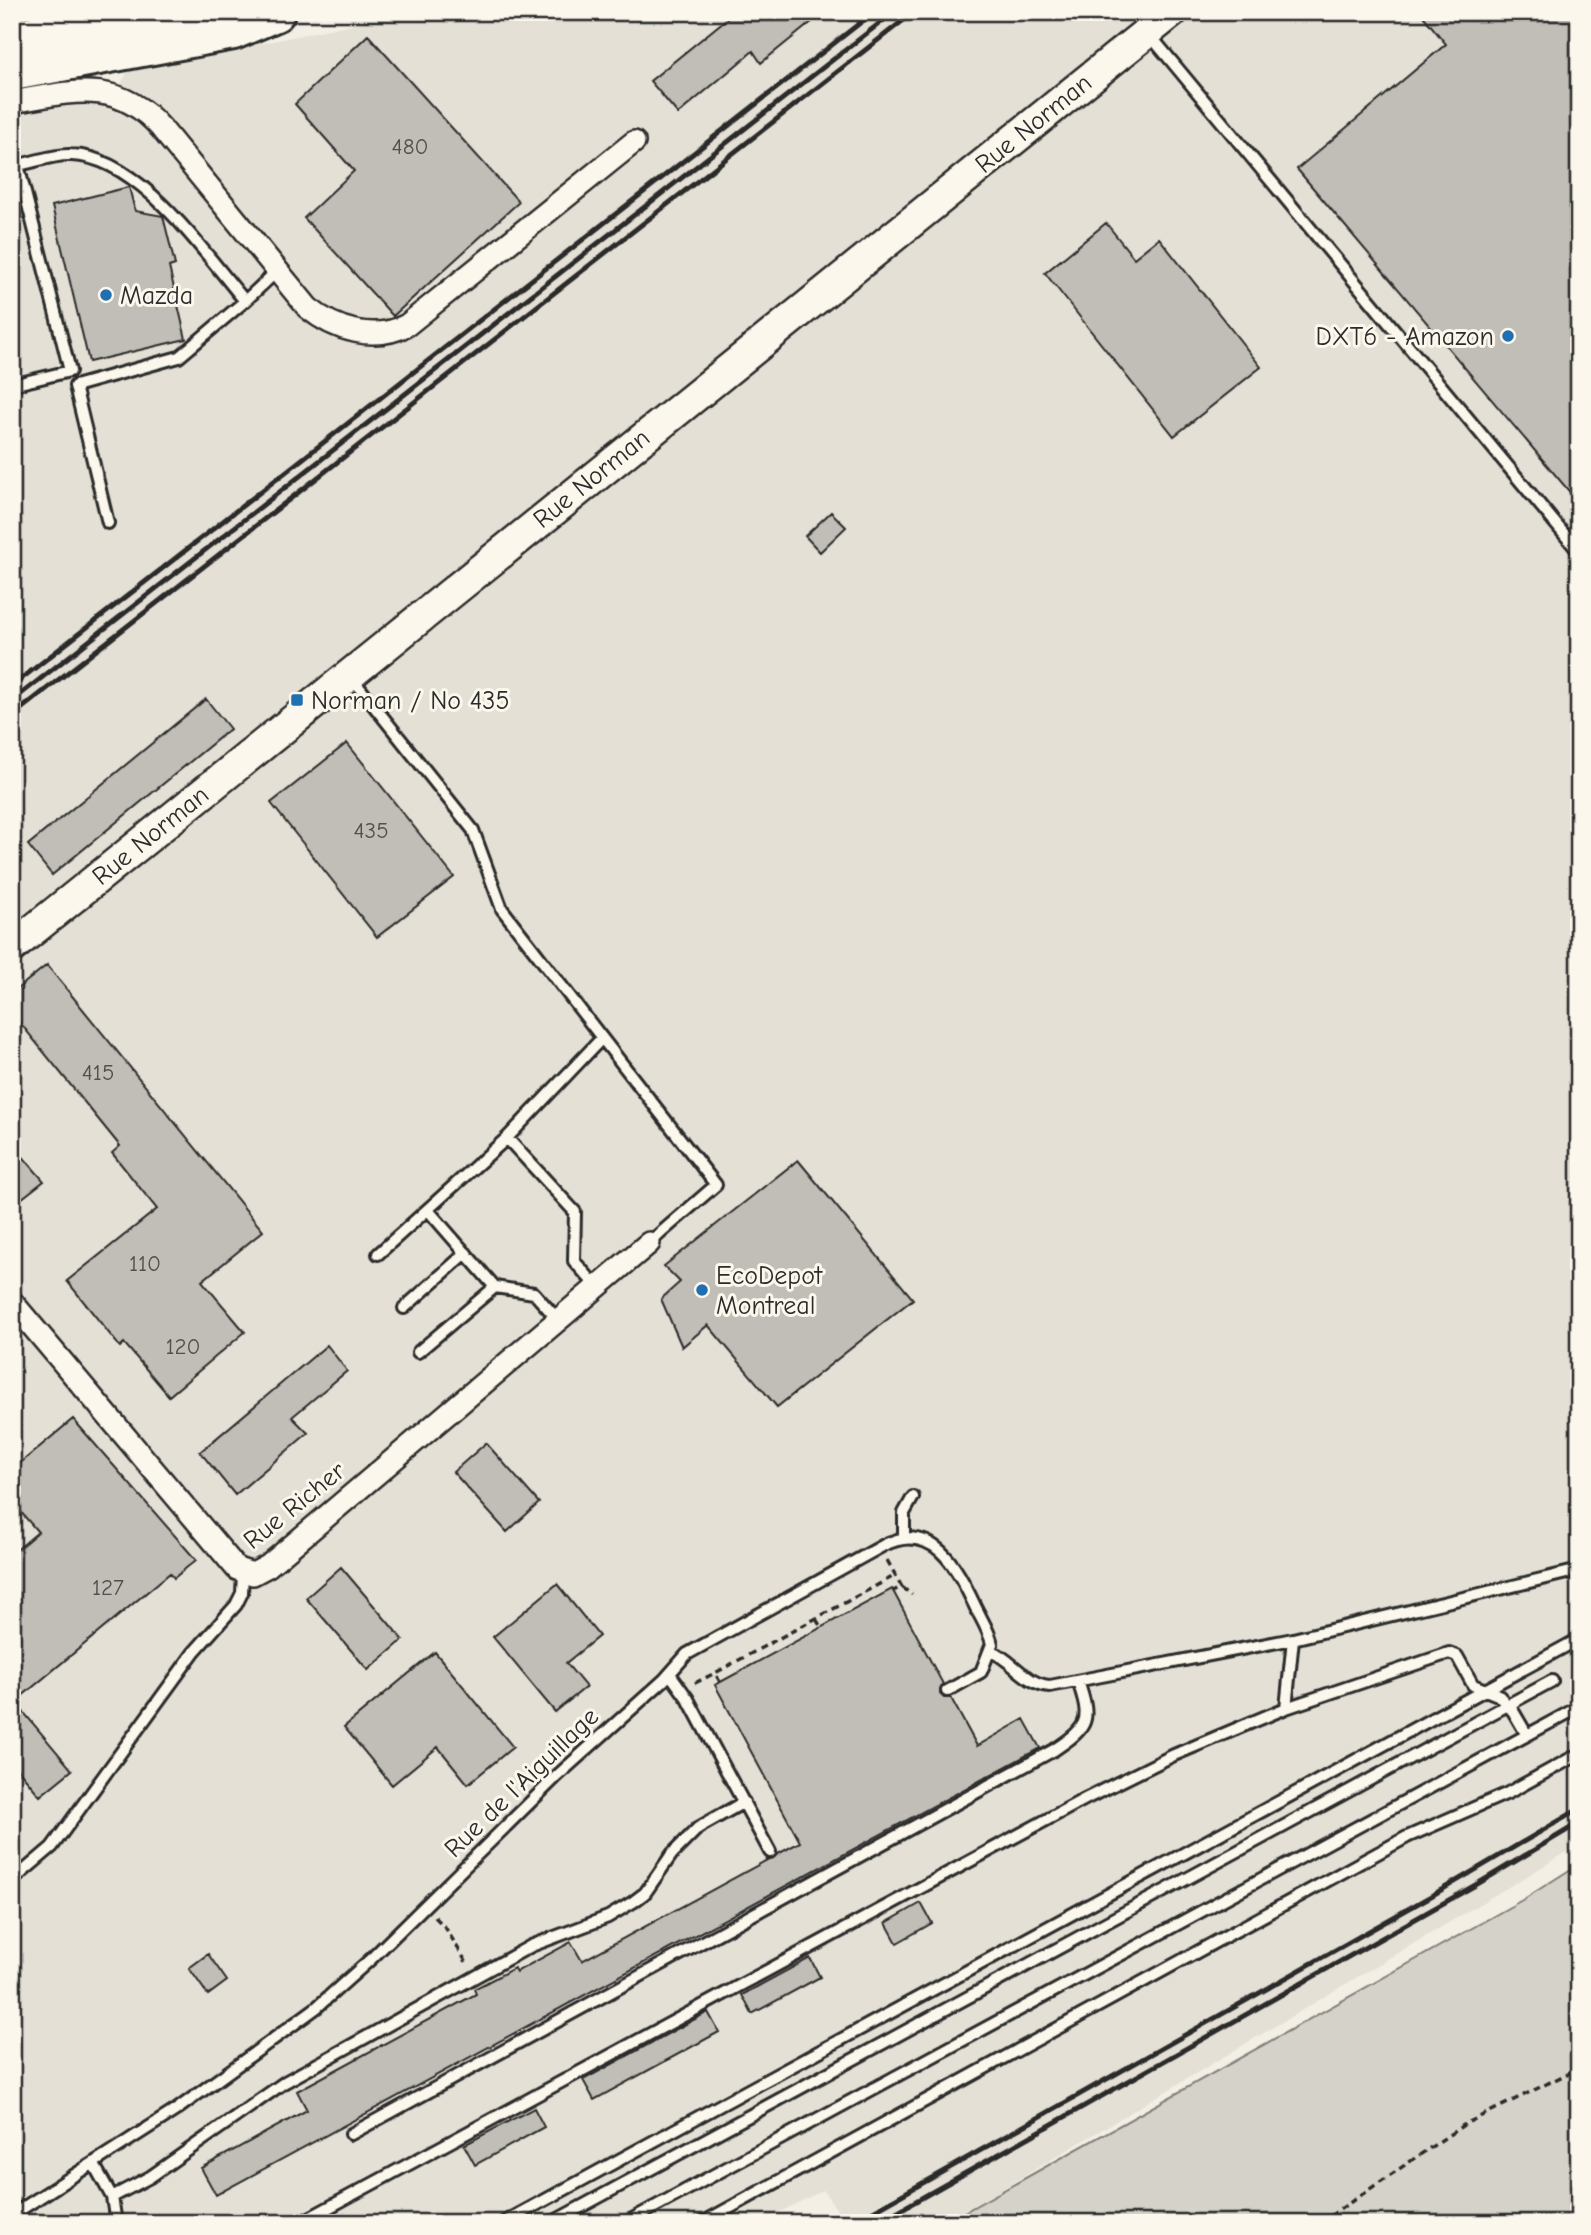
<svg xmlns="http://www.w3.org/2000/svg" width="1591" height="2235" font-family="'Comic Neue',sans-serif">
	<rect width="100%" height="100%" fill="#f3efe4"/>
	<filter id="ink" filterUnits="userSpaceOnUse"><feTurbulence type="fractalNoise" baseFrequency=".0143" numOctaves="2"/><feDisplacementMap in="SourceGraphic" scale="14" xChannelSelector="R" yChannelSelector="G"/><feConvolveMatrix kernelMatrix="1 2 1 2 8 2 1 2 1" color-interpolation-filters="sRGB"/></filter>
	<g filter="url(#ink)">
		<path fill="#e4e0d6" d="M 409,12 L 1579,12 L 1579,1845 L 945,2223 L 846,2223 L 823,2190 L 759,2223 L 12,2223 L 12,114 L 84,100 L 110,107 L 127,72 Z"/>
		<path fill="#d5d2c9" stroke="#807e7a" stroke-width="2" d="M 1579,1864 L 1579,2223 L 945,2223 L 1524,1899 Z"/>
		<path fill="#c0beb6" stroke="#2b2b2b" stroke-width="2" d="M 735,12 L 824,12 L 761,63 L 753,51 L 678,114 L 650,81 Z
			M 1420,12 L 1579,12 L 1579,503 L 1297,169 L 1446,44 Z
			M 368,35 L 519,202 L 393,316 L 304,218 L 354,171 L 295,104 Z
			M 129,187 L 135,211 L 163,216 L 175,265 L 169,267 L 186,339 L 89,362 L 52,206 Z
			M 1106,223 L 1134,258 L 1159,238 L 1261,367 L 1174,436 L 1045,273 Z
			M 831,512 L 846,527 L 820,552 L 805,536 Z
			M 206,699 L 230,729 L 52,875 L 28,845 Z
			M 347,743 L 454,877 L 377,937 L 271,803 Z
			M 47,965 L 263,1231 L 202,1281 L 245,1332 L 169,1396 L 124,1343 L 120,1347 L 67,1281 L 157,1209 L 112,1153 L 120,1146 L 12,1013 L 12,993 Z
			M 12,1144 L 44,1181 L 12,1206 Z
			M 798,1160 L 913,1299 L 777,1407 L 708,1325 L 682,1347 L 661,1299 L 680,1282 L 664,1266 Z
			M 327,1345 L 347,1371 L 292,1417 L 308,1433 L 235,1495 L 200,1452 Z
			M 73,1419 L 196,1560 L 174,1578 L 170,1573 L 15,1702 L 72,1770 L 40,1796 L 12,1762 L 12,1554 L 38,1532 L 12,1502 L 12,1470 Z
			M 486,1443 L 539,1503 L 507,1532 L 453,1472 Z
			M 341,1567 L 403,1640 L 368,1670 L 306,1598 Z
			M 557,1584 L 599,1636 L 566,1663 L 586,1687 L 555,1712 L 493,1637 Z
			M 892,1589 L 943,1684 L 940,1694 L 944,1698 L 951,1698 L 977,1746 L 1024,1719 L 1040,1748 L 216,2195 L 201,2168 L 307,2110 L 297,2091 L 476,1994 L 474,1989 L 514,1968 L 516,1972 L 571,1942 L 582,1961 L 800,1842 L 715,1685 Z
			M 435,1652 L 513,1747 L 468,1784 L 438,1747 L 392,1785 L 344,1727 Z
			M 921,1903 L 932,1923 L 897,1943 L 886,1923 Z
			M 208,1954 L 227,1981 L 208,1995 L 189,1968 Z
			M 810,1958 L 820,1977 L 752,2014 L 742,1995 Z
			M 708,2012 L 719,2032 L 594,2100 L 583,2080 Z
			M 534,2108 L 544,2127 L 475,2165 L 464,2145 Z"/>
		<g fill="none" stroke-linecap="round" stroke-linejoin="round">
			<g stroke="#2b2b2b" stroke-width="16">
				<path id="lane" d="M 1149,34 L 1579,552
					M 18,165 C 35,162 54,154 71,155 C 139,156 203,252 245,301 L 277,271
					M 12,385 L 70,371 L 18,165 L 13,167
					M 108,523 L 75,386 L 179,357 L 245,301
					M 350,676 L 473,830 L 502,909 L 716,1185 L 649,1243
					M 507,1138 L 575,1212 L 574,1261 L 598,1288
					M 378,1254 L 507,1138 L 602,1038
					M 495,1287 L 534,1293 L 559,1321
					M 404,1308 L 466,1253
					M 418,1352 L 495,1287 L 428,1210
					M 904,1538 L 904,1513 L 913,1497
					M 991,1651 C 1013,1660 1025,1684 1050,1686 L 1293,1639 L 1579,1570
					M 670,1674 L 688,1699 L 770,1852
					M 1286,1708 L 1293,1639
					M 12,1881 L 52,1847 L 194,1652 L 236,1605 L 242,1593 L 243,1573
					M 351,2134 L 1054,1750 C 1090,1726 1091,1720 1078,1681
					M 93,2163 L 112,2197
					M 12,2215 L 176,2110 L 316,2008 L 372,1958 L 557,1776 L 664,1680 L 687,1654 L 884,1545 C 933,1521 956,1566 974,1604 C 980,1617 989,1630 992,1644 L 981,1672 L 947,1691
					M 116,2223 L 112,2197 L 150,2177 L 285,2082 L 531,1946 L 608,1917 L 633,1902 L 645,1893 L 672,1854 L 698,1828 L 744,1802
					M 300,2223 L 1087,1798 L 1174,1755 L 1286,1708 L 1449,1653 L 1457,1656 L 1473,1685 L 1498,1695 L 1513,1711 L 1527,1735
					M 503,2223 L 1579,1639
					M 551,2223 L 1552,1681
					M 625,2223 L 1579,1707
					M 702,2223 L 1407,1837 L 1508,1793 L 1579,1754"/>
			</g>
			<g stroke="#2b2b2b" stroke-width="26">
				<path id="street" d="M 12,102 C 71,92 117,77 161,128 L 308,308 C 335,330 374,342 407,325 L 634,142
					M 12,1302 L 237,1569 L 253,1574 L 268,1566 L 649,1243"/>
			</g>
			<g stroke="#2b2b2b" stroke-width="35">
				<path id="secondary" d="M 12,947 L 1172,12"/>
			</g>
			<g stroke="#2b2b2b" stroke-width="44">
				<path id="highway" d="M 12,39 L 165,12
					M 12,71 L 233,30 L 275,12"/>
			</g>
			<path stroke="#2b2b2b" stroke-width="3.5" stroke-dasharray="7 5" stroke-linecap="butt" d="M 887,1560 L 902,1587 L 893,1591
				M 902,1587 L 912,1595
				M 816,1619 L 821,1627
				M 720,1682 L 715,1673 L 896,1575
				M 695,1683 L 715,1673
				M 435,1917 L 445,1927 L 468,1965
				M 1320,2223 L 1465,2124 L 1579,2068"/>
			<use href="#lane" stroke="#fbf7ec" stroke-width="10"/>
			<use href="#street" stroke="#fbf7ec" stroke-width="21"/>
			<use href="#secondary" stroke="#fbf7ec" stroke-width="30"/>
			<use href="#highway" stroke="#fbf7ec" stroke-width="38"/>
			<path stroke="#2b2b2b" stroke-width="5" d="M 12,686 L 874,12
				M 12,701 L 894,12
				M 12,716 L 914,12
				M 852,2223 L 1431,1896 L 1579,1809
				M 877,2223 L 1479,1883 L 1579,1823"/>
		</g>
	</g>
	<g fill="#1f6fb2" stroke="#fbf7ec" stroke-width="2.5">
		<circle cx="106" cy="295" r="7"/>
		<circle cx="1508" cy="336" r="7"/>
		<rect x="290" y="693" width="14" height="14" rx="3.5"/>
		<circle cx="702" cy="1290" r="7"/>
	</g>
	<g text-anchor="middle" stroke-width="6" stroke-linejoin="round" paint-order="stroke">
		<g font-size="23" fill="#50504e">
			<text x="410" y="154">480</text>
			<text x="371" y="838">435</text>
			<text x="98" y="1080">415</text>
			<text x="145" y="1271">110</text>
			<text x="183" y="1354">120</text>
			<text x="108" y="1595">127</text>
		</g>
		<g font-size="26" fill="#2b2b2b" stroke="#fbf7ec">
			<text transform="translate(1033 123) rotate(-39)" y="9">Rue Norman</text>
			<text transform="translate(591 478) rotate(-39)" y="9">Rue Norman</text>
			<text transform="translate(150 835) rotate(-39)" y="9">Rue Norman</text>
			<text transform="translate(294 1505) rotate(-39)" y="9">Rue Richer</text>
			<text transform="translate(521 1782) rotate(-44)" y="9">Rue de l'Aiguillage</text>
		</g>
		<g font-size="26" fill="#2b2b2b" stroke="#fbf7ec" text-anchor="start">
			<text x="120" y="304">Mazda</text>
			<text x="1494" y="345" text-anchor="end">DXT6 - Amazon</text>
			<text x="311" y="709">Norman / No 435</text>
			<text x="716" y="1284">EcoDepot<tspan x="716" dy="30">Montreal</tspan></text>
		</g>
	</g>
	<rect width="1591" height="2235" fill="none" stroke="#fbf7ec" stroke-width="42"/>
	<rect x="21" y="21" width="1549" height="2193" fill="none" stroke="#2b2b2b" stroke-width="2.5" filter="url(#ink)"/>
</svg>
